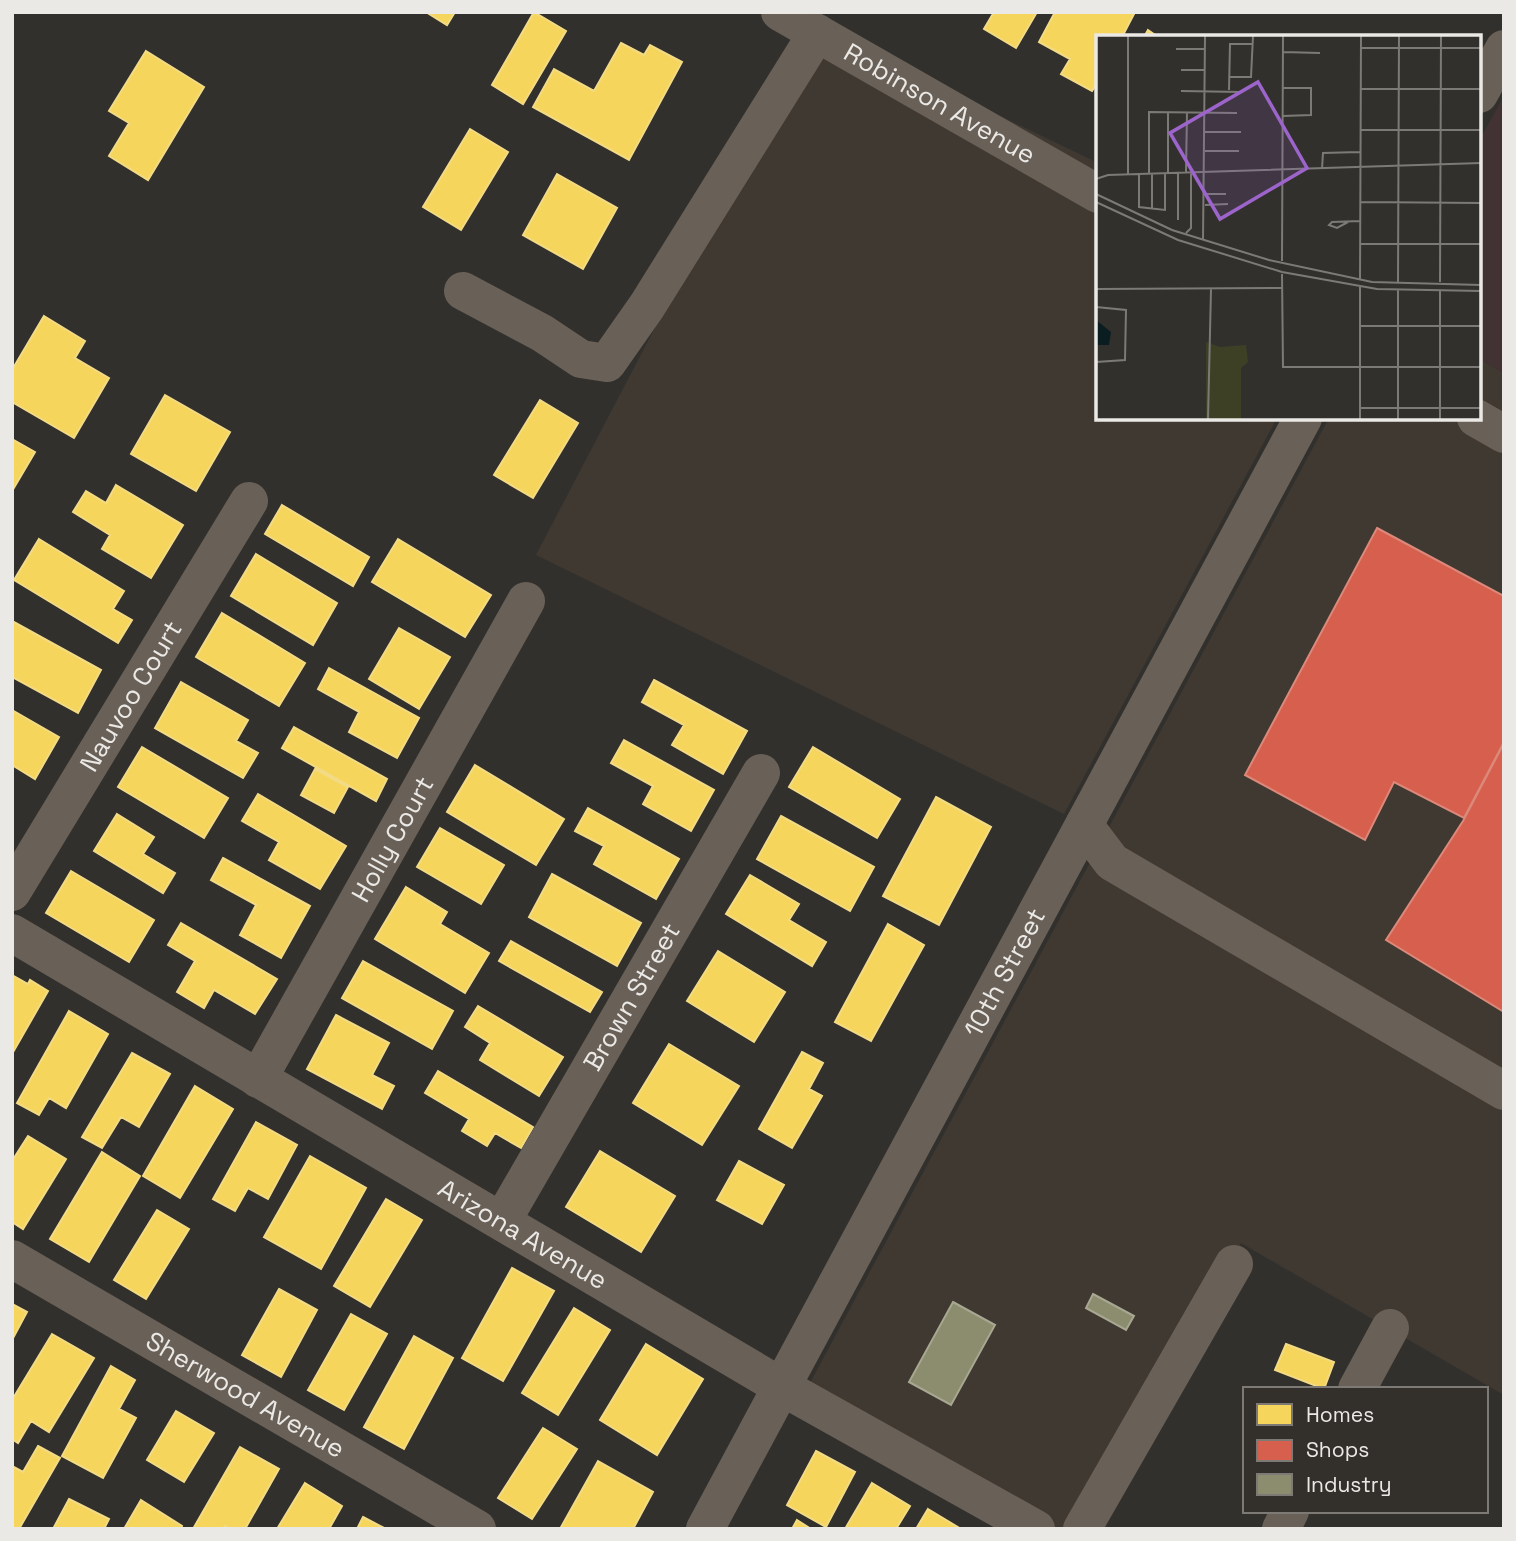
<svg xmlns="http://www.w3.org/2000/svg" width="1516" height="1541" font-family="'Space Grotesk',sans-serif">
	<rect width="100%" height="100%" fill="#32302d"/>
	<path fill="#433234" d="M 1504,96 L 1504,373 L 1479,359 L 1479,141 Z"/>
	<path fill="#403931" d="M 813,26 L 1098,163 L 1098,418 L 1277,418 L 1064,814 L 536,555 Z
		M 1479,359 L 1504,373 L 1504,1395 L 1241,1243 L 1069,1529 L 1046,1529 L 810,1383 L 1329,418 L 1479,418 Z"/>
	<path fill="#f6d55c" stroke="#f3db85" stroke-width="2" d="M 426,12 L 455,12 L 447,25 Z
		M 534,12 L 566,31 L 523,104 L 492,85 Z
		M 994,12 L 1037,12 L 1016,48 L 984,29 Z
		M 1055,12 L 1135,12 L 1122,37 L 1098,37 L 1098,82 L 1092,91 L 1061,74 L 1070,59 L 1039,42 Z
		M 1148,30 L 1158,37 L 1144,37 Z
		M 621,43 L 644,55 L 650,45 L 682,62 L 629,160 L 533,107 L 554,69 L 594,91 Z
		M 146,51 L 204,87 L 148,180 L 109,156 L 129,123 L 109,111 Z
		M 470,129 L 508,152 L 461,230 L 423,207 Z
		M 557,174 L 617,208 L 583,269 L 523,235 Z
		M 44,316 L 85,341 L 75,358 L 109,378 L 74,438 L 12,402 L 12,370 Z
		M 165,395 L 230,432 L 196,491 L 131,454 Z
		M 540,400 L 578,423 L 533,498 L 494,475 Z
		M 12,439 L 35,452 L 12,491 Z
		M 116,485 L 183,525 L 151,578 L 102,549 L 110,535 L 73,512 L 86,491 L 106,503 Z
		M 282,505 L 369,557 L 353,586 L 265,534 Z
		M 39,539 L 124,591 L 113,609 L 132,620 L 118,643 L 14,580 Z
		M 398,539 L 491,595 L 465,637 L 372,582 Z
		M 256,554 L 337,603 L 313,645 L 231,596 Z
		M 222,613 L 305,663 L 279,706 L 196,657 Z
		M 12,621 L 101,670 L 78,713 L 12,677 Z
		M 399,628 L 450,657 L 419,709 L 369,679 Z
		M 329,668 L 419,718 L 397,758 L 349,732 L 359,712 L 318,689 Z
		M 654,680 L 747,731 L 723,774 L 672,745 L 684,725 L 642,702 Z
		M 181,682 L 248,720 L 236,741 L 258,753 L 243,778 L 155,728 Z
		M 12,710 L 59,737 L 35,779 L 12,765 Z
		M 294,727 L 387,779 L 376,801 L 282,748 Z
		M 624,740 L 714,790 L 691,831 L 643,804 L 653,786 L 611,763 Z
		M 142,747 L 228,798 L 204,838 L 118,787 Z
		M 813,747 L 900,799 L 877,838 L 789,787 Z
		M 475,765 L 564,819 L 536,865 L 447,812 Z
		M 315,769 L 348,787 L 334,813 L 301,795 Z
		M 258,794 L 346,846 L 320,889 L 269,860 L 279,842 L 242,821 Z
		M 936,797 L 991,827 L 939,925 L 883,896 Z
		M 588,808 L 679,859 L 656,899 L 594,864 L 604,846 L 575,831 Z
		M 117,814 L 154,837 L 143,854 L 175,873 L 163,893 L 94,851 Z
		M 781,816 L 874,867 L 850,911 L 757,859 Z
		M 440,828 L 504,865 L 481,904 L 417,867 Z
		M 223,858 L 310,906 L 281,958 L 240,935 L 256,905 L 211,880 Z
		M 71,871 L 154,920 L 129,962 L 46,913 Z
		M 552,874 L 641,923 L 617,966 L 529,917 Z
		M 750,875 L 799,904 L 789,920 L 826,942 L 812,966 L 726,914 Z
		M 406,887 L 447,912 L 440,924 L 489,953 L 465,993 L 375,939 Z
		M 181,923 L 277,979 L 255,1014 L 214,990 L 204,1008 L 177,992 L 195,961 L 168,945 Z
		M 888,924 L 924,945 L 871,1041 L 835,1022 Z
		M 511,941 L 602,992 L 590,1012 L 499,961 Z
		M 718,951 L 785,992 L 754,1042 L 687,1001 Z
		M 363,961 L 453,1011 L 432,1049 L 342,998 Z
		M 12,975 L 28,984 L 30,980 L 48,991 L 12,1054 Z
		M 478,1006 L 563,1057 L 539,1096 L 480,1060 L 490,1043 L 465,1027 Z
		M 69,1011 L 108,1034 L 66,1108 L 49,1098 L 39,1115 L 17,1103 Z
		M 336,1015 L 389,1043 L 372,1075 L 394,1086 L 382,1109 L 307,1069 Z
		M 669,1044 L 739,1086 L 702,1145 L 633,1103 Z
		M 802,1052 L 823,1063 L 809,1089 L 822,1096 L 792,1148 L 759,1129 Z
		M 132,1053 L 170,1074 L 139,1127 L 121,1117 L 102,1148 L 82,1137 Z
		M 438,1071 L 533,1127 L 521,1148 L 495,1133 L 487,1146 L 462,1131 L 469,1119 L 425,1093 Z
		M 195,1086 L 233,1109 L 180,1198 L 143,1176 Z
		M 256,1122 L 297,1145 L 268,1199 L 248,1188 L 235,1211 L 213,1199 Z
		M 28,1136 L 66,1159 L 23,1229 L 12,1222 L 12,1161 Z
		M 600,1151 L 675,1196 L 641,1252 L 566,1207 Z
		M 102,1152 L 140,1176 L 89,1262 L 50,1239 Z
		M 310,1156 L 366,1188 L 321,1269 L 264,1237 Z
		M 739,1161 L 784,1185 L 762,1224 L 717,1200 Z
		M 386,1199 L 422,1220 L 370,1307 L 334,1286 Z
		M 157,1210 L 189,1229 L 146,1299 L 114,1280 Z
		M 512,1268 L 554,1291 L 503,1381 L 462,1358 Z
		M 279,1289 L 317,1310 L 281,1377 L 242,1355 Z
		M 12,1304 L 27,1312 L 12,1340 Z
		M 574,1308 L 610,1330 L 558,1415 L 522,1393 Z
		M 351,1314 L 387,1334 L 344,1410 L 308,1390 Z
		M 52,1334 L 94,1358 L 49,1432 L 31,1421 L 18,1443 L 12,1439 L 12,1400 Z
		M 414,1336 L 453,1358 L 404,1449 L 364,1427 Z
		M 646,1344 L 703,1379 L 657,1455 L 600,1420 Z
		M 1286,1344 L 1334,1362 L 1324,1389 L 1275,1370 Z
		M 111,1366 L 135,1380 L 119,1409 L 136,1418 L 103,1478 L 62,1456 Z
		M 176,1411 L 214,1433 L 184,1482 L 147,1460 Z
		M 543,1428 L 577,1449 L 532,1519 L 498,1498 Z
		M 38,1446 L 60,1458 L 19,1529 L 12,1529 L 12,1466 L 23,1472 Z
		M 240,1447 L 279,1469 L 245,1529 L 230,1529 L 225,1526 L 223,1529 L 193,1529 Z
		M 816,1451 L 855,1472 L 826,1527 L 787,1505 Z
		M 598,1461 L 653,1492 L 633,1529 L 560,1529 Z
		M 305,1483 L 342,1506 L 329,1529 L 277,1529 Z
		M 872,1483 L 910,1506 L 896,1529 L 845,1529 Z
		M 69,1499 L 109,1519 L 104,1529 L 53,1529 Z
		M 141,1500 L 182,1526 L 181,1529 L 124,1529 Z
		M 928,1509 L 961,1529 L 916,1529 Z
		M 363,1517 L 386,1529 L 357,1529 Z
		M 797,1520 L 811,1529 L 792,1529 Z"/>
	<path fill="#d6604d" stroke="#dc897b" stroke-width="2" d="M 1377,528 L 1504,596 L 1504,742 L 1464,818 L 1394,782 L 1365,840 L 1245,775 Z
		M 1504,743 L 1504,1012 L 1386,940 L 1463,821 Z"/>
	<path fill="#8c8c6e" stroke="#a8a892" stroke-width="2" d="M 1093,1294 L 1134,1316 L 1126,1330 L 1086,1308 Z
		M 953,1302 L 995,1325 L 951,1405 L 909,1382 Z"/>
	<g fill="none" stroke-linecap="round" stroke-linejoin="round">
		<g stroke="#696057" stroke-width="38">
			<path id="s1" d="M 780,12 L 1098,194"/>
			<path d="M 1479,94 L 1504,49"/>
			<path d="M 463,291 L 542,333 L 581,359 L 607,363 L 647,306 L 817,33"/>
			<path d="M 1476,418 L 1504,434"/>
			<path d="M 1084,825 L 1112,862 L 1504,1091"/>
			<path id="s2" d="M 12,892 L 249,501"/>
			<path id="s3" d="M 12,933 L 782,1387 L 1036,1529"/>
			<path id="s4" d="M 258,1079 L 526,601"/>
			<path id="s5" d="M 502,1221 L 761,773"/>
			<path id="s6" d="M 12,1259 L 477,1529"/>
			<path d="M 1357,1389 L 1390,1328"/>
			<path id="s7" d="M 705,1529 L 1303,418"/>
			<path d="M 1082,1529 L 1234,1264"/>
			<path d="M 1281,1529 L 1290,1511"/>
		</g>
	</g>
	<g text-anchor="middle" stroke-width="7" stroke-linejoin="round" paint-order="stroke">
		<g font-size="26" fill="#ebe9e6" stroke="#33302c">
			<text dy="9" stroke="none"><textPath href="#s1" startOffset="184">Robinson Avenue</textPath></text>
			<text dy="9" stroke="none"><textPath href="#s2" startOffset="229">Nauvoo Court</textPath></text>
			<text dy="9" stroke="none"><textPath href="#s4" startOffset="275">Holly Court</textPath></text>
			<text dy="9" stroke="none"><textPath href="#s7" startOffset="632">10th Street</textPath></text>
			<text dy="9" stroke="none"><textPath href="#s5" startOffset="259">Brown Street</textPath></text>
			<text dy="9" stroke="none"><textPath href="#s3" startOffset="593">Arizona Avenue</textPath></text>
			<text dy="9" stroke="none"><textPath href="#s6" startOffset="270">Sherwood Avenue</textPath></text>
		</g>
	</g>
	<g transform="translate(1096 35)">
		<rect width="385" height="385" fill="#32302d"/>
		<path d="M 110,307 L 124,312 L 150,310 L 152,327 L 145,333 L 145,384 L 110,384 Z" fill="#3e4026"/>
		<path d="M 0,285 L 15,297 L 13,310 L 0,310 Z" fill="#0a1d21"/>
		<path fill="none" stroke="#7c7a77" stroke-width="2" d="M 265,13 L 385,13M 85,14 L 80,14 L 109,14M 187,17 L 224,18M 85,35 L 109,35M 133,42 L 155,42 L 157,1M 265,54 L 385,54M 133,55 L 134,9 L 156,9M 85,56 L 145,57M 187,81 L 215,80 L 215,53 L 187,53M 264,95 L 385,95M 109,97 L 145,97M 109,116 L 143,116M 226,134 L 227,118 L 264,117M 90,137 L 91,77M 53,138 L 53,77 L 141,78M 56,138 L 56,174M 72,138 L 72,77M 32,139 L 32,1M 43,139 L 43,172 L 69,175 L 69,139M 0,144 L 12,140 L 385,128M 0,159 L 76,195 L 173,225 L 276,247 L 385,250M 109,159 L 130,159M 0,167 L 82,205 L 186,237 L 281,254 L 385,256M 264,167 L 385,168M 109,170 L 132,169M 82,185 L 82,138M 252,187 L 241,193 L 233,190 L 236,187 L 264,186M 90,198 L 95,193 L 95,138M 107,205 L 109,1M 264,209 L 385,209M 186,226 L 187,1M 186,239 L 187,332 L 385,332M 264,244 L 265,1M 302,247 L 303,1M 344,247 L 345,1M 0,254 L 186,253M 0,272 L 30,275 L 29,325 L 0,327M 264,291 L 385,291M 264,373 L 385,373M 112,384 L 115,254M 264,384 L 264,251M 302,384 L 302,255M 344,384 L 344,256"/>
		<path fill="#9d65cb" fill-opacity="0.15" stroke="#9d65cb" stroke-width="3.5" d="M 162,47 L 211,133 L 124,184 L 74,98 Z"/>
		<rect width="385" height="385" fill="none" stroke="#ebe9e6" stroke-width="3.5"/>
	</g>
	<rect width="1516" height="1541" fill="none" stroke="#ebe9e6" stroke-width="28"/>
	<rect x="1243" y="1387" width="245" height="126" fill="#33302c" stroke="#7d7a76" stroke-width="2"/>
	<rect x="1257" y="1404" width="35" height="21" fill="#f6d55c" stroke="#7d7a76" stroke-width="2"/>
	<text x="1306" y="1422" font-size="21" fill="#ebe9e6">Homes</text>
	<rect x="1257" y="1440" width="35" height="21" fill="#d6604d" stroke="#7d7a76" stroke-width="2"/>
	<text x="1306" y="1457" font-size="21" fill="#ebe9e6">Shops</text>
	<rect x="1257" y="1474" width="35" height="21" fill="#8c8c6e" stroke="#7d7a76" stroke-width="2"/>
	<text x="1306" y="1492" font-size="21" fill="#ebe9e6">Industry</text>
</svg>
